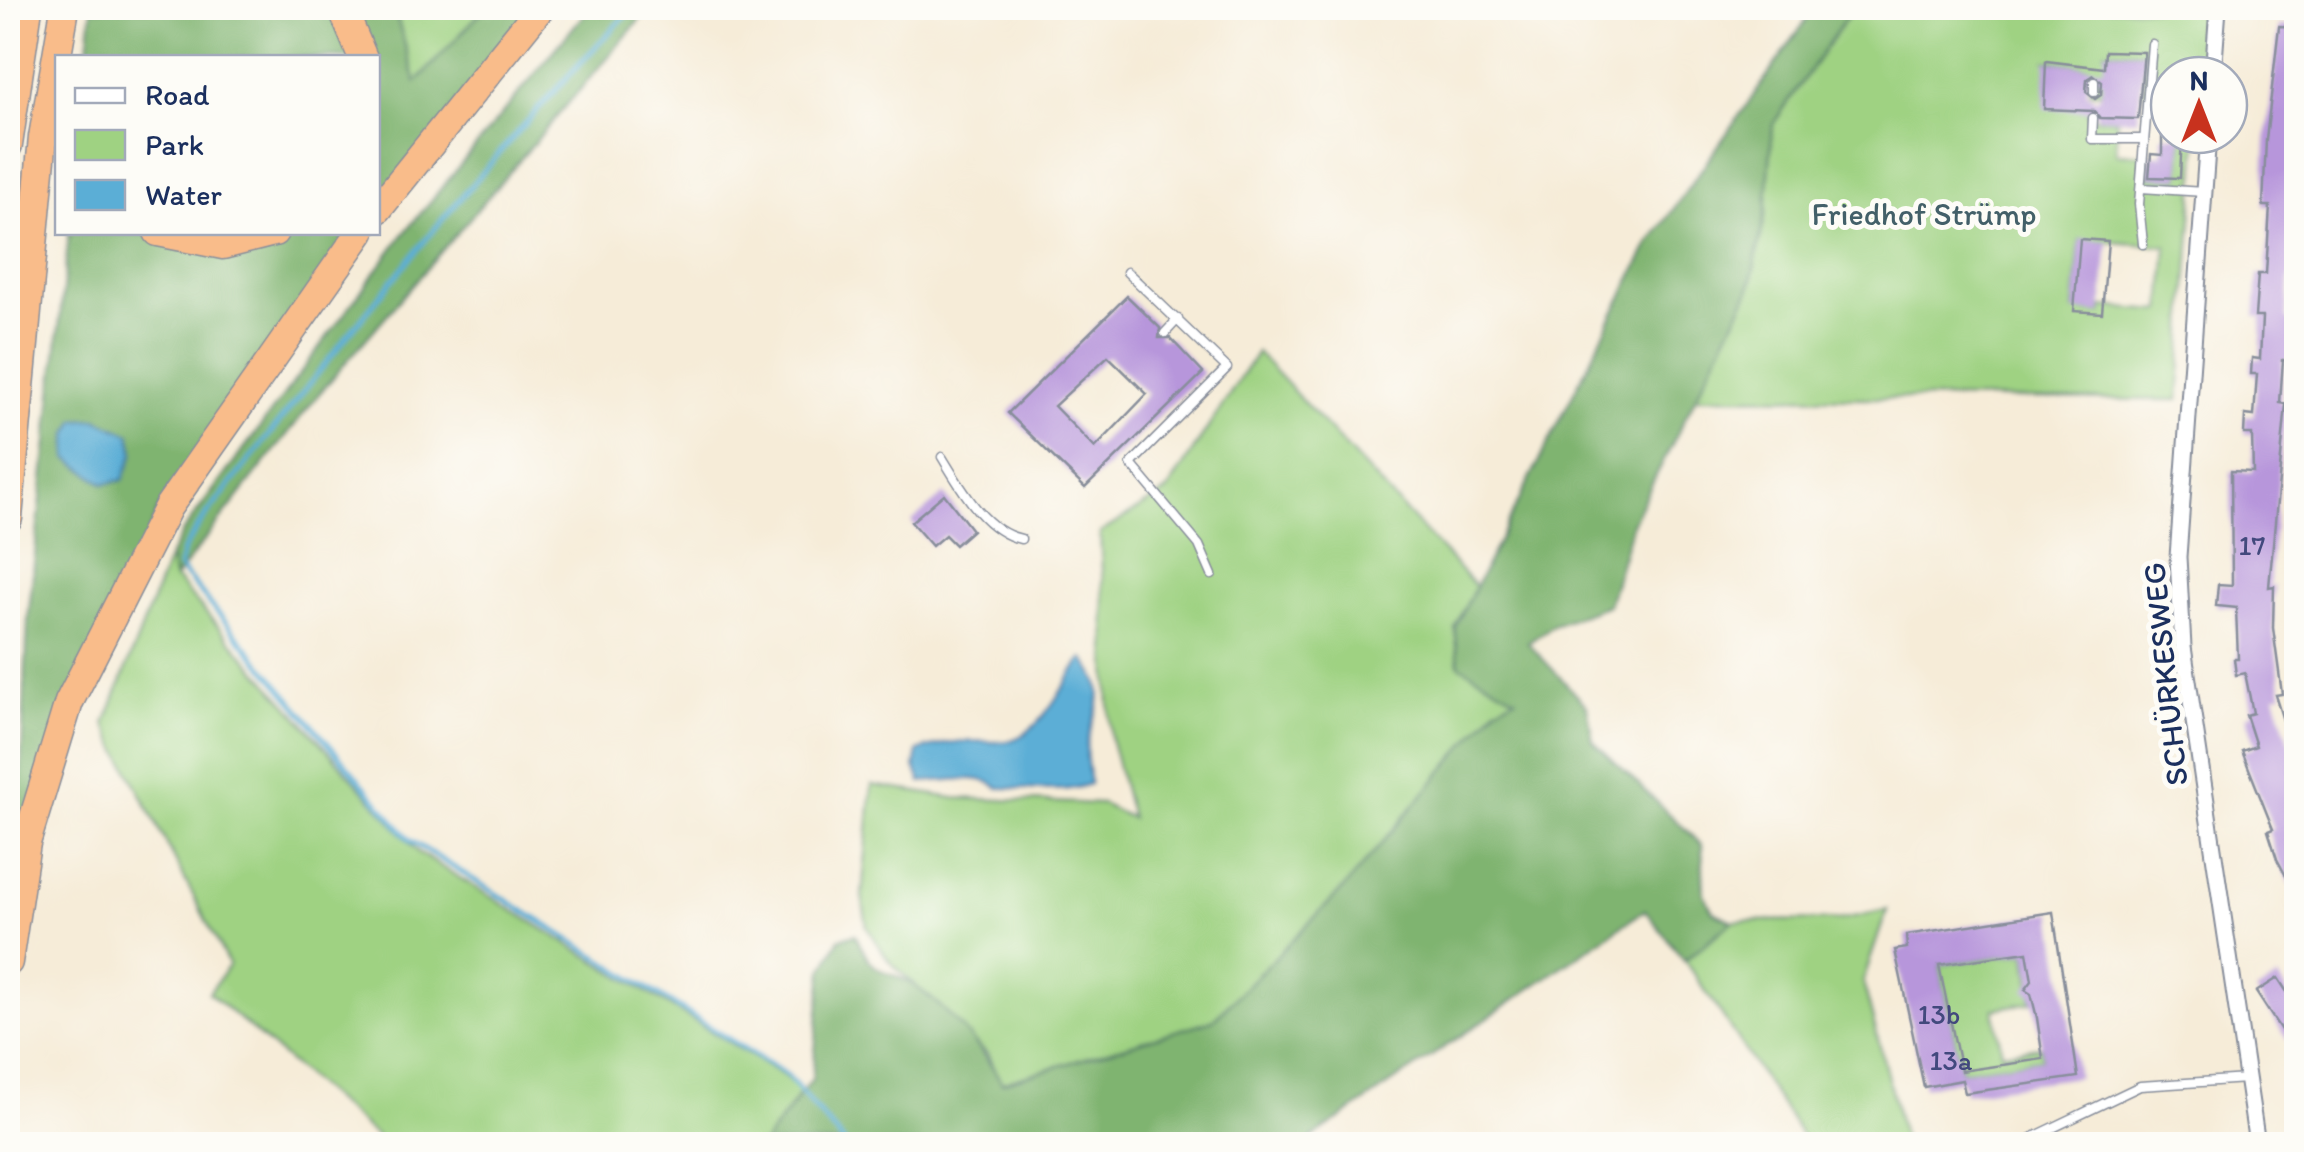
<svg xmlns="http://www.w3.org/2000/svg" width="2304" height="1152" font-family="Itim,sans-serif">
	<rect width="100%" height="100%" fill="#fdfcf7"/>
	<filter id="ink" filterUnits="userSpaceOnUse"><feTurbulence type="fractalNoise" baseFrequency=".01" numOctaves="2"/><feDisplacementMap in="SourceGraphic" scale="20" xChannelSelector="R" yChannelSelector="G"/><feConvolveMatrix kernelMatrix="1 2 1 2 8 2 1 2 1" color-interpolation-filters="sRGB"/></filter>
	<filter id="wash" filterUnits="userSpaceOnUse"><feTurbulence type="fractalNoise" baseFrequency=".0048" numOctaves="4" result="noise"/><feDisplacementMap in="SourceGraphic" scale="40" xChannelSelector="R" yChannelSelector="G"/><feGaussianBlur stdDeviation="2.25" result="paint"/><feColorMatrix in="noise" values="0 0 0 0 0 0 0 0 0 0 0 0 0 0 0 0 0 1.4 0 .05"/><feComposite in="paint" operator="in"/></filter>
	<g filter="url(#wash)">
		<rect width="100%" height="100%" fill="#f6ecd8"/>
		<path fill="#9fd282" stroke="#5d8070" stroke-width="2.5" fill-rule="evenodd" d="M 394,8 L 485,8 L 416,83 Z
			M 1853,8 L 2207,8 L 2202,75 L 2169,75 L 2169,103 L 2164,103 L 2163,94 L 2144,93 L 2145,52 L 2105,51 L 2119,93 L 2090,92 L 2090,67 L 2047,61 L 2089,110 L 2089,117 L 2117,119 L 2116,153 L 2148,154 L 2148,177 L 2180,178 L 2182,135 L 2198,135 L 2179,400 L 1694,397 L 1749,292 L 1766,211 L 1773,124 ZM 2080,240 L 2167,246 L 2162,311 L 2103,307 L 2102,313 L 2074,310 Z
			M 1257,352 L 1476,587 L 1455,627 L 1516,697 L 1342,890 L 1213,1020 L 1001,1083 L 987,1054 L 889,961 L 867,927 L 862,896 L 872,785 L 954,798 L 1102,804 L 1131,818 L 1111,741 L 1100,533 L 1167,491 Z
			M 169,557 L 175,578 L 419,853 L 784,1076 L 802,1091 L 763,1144 L 385,1144 L 209,993 L 229,965 L 105,724 Z
			M 1887,910 L 1863,981 L 1905,1144 L 1807,1144 L 1685,960 L 1733,921 L 1838,920 Z
			M 2027,952 L 2032,1002 L 1994,1009 L 2002,1053 L 2041,1047 L 2043,1059 L 1961,1071 L 1939,965 Z"/>
		<path fill="#7fb470" stroke="#4d7267" stroke-width="2.5" d="M 92,8 L 394,8 L 416,82 L 485,8 L 540,8 L 378,202 L 378,58 L 87,58 Z
			M 589,8 L 650,8 L 318,395 L 175,578 L 169,557 L 183,531 L 402,236 Z
			M 1815,8 L 1853,8 L 1773,124 L 1766,211 L 1749,292 L 1633,521 L 1608,605 L 1553,625 L 1528,643 L 1587,706 L 1593,741 L 1702,845 L 1704,894 L 1713,912 L 1733,921 L 1684,960 L 1645,910 L 1303,1144 L 763,1144 L 812,1079 L 823,970 L 840,938 L 855,934 C 878,985 885,964 918,988 C 952,1013 982,1047 1002,1083 L 1213,1020 L 1342,890 L 1497,707 L 1515,698 L 1459,665 L 1455,627 L 1649,244 Z
			M 69,233 L 356,233 L 158,511 L 17,849 L 28,620 Z"/>
		<path fill="#5baed6" stroke="#3b6e9a" stroke-width="2.5" d="M 96,419 L 130,434 L 134,453 L 123,480 L 104,484 L 68,458 L 68,434 L 76,420 Z
			M 1083,658 C 1113,695 1095,705 1087,743 C 1084,755 1090,771 1089,784 C 1061,795 1028,787 998,788 C 981,772 943,782 921,782 L 915,767 L 918,751 C 946,741 967,740 995,742 C 1038,745 1061,686 1083,658 Z"/>
		<g fill="none" stroke-linecap="round" stroke-linejoin="round">
			<path stroke="#5baed6" stroke-width="5" d="M 633,8 C 477,167 339,345 202,521 L 183,550 L 179,567 L 410,840 L 787,1075 L 845,1144"/>
		</g>
		<g id="blocks">
			<path fill="#b796db" fill-rule="evenodd" d="M 2279,26 L 2296,27 L 2296,277 L 2290,276 L 2287,319 L 2294,319 L 2293,335 L 2290,361 L 2283,360 L 2280,403 L 2286,404 L 2269,587 L 2274,586 L 2273,628 L 2282,694 L 2275,695 L 2296,762 L 2296,895 L 2277,859 L 2268,831 L 2273,829 L 2242,751 L 2256,746 L 2246,715 L 2253,713 L 2245,673 L 2236,675 L 2234,659 L 2238,659 L 2236,608 L 2216,606 L 2218,584 L 2232,585 L 2231,471 L 2253,472 L 2252,434 L 2244,434 L 2245,415 L 2254,416 L 2257,374 L 2251,374 L 2252,358 L 2260,359 L 2262,317 L 2255,317 L 2258,274 L 2266,274 L 2270,206 L 2263,206 L 2266,140 Z
				M 2105,51 L 2144,52 L 2138,119 L 2100,118 L 2094,111 L 2044,109 L 2046,61 L 2104,68 ZM 2093,75 L 2102,82 L 2101,95 L 2095,99 L 2086,92 L 2087,79 Z
				M 2162,135 L 2182,135 L 2180,178 L 2149,177 L 2151,154 L 2162,155 Z
				M 2080,239 L 2108,241 L 2102,313 L 2074,311 Z
				M 1127,296 L 1160,328 L 1159,338 L 1170,338 L 1203,373 L 1085,488 L 1008,413 ZM 1108,356 L 1147,394 L 1095,448 L 1054,406 Z
				M 944,494 L 972,530 L 955,545 L 945,535 L 932,546 L 911,522 Z
				M 2053,912 L 2078,1077 L 1965,1093 L 1962,1080 L 1924,1087 L 1895,950 L 1907,948 L 1906,935 ZM 2027,952 L 2032,981 L 2025,990 L 2031,994 L 2037,1018 L 2043,1059 L 1961,1071 L 1939,965 Z
				M 2278,978 L 2296,1006 L 2296,1053 L 2256,992 Z"/>
		</g>
	</g>
	<g filter="url(#ink)">
		<use href="#blocks" fill-opacity="0" stroke="#888e9b" stroke-width="2.5"/>
		<g fill="none" stroke-linecap="round" stroke-linejoin="round">
			<g stroke="#888e9b" stroke-width="11">
				<path id="lane" d="M 2094,92 L 2094,82
					M 2093,118 L 2092,139 L 2144,139
					M 2141,188 L 2204,192
					M 2143,244 L 2139,204 L 2152,44
					M 1127,272 L 1227,368 L 1131,464 L 1199,545 L 1212,575
					M 1165,333 L 1178,319
					M 942,457 C 961,488 984,531 1021,539
					M 2019,1144 L 2140,1086 L 2247,1079"/>
			</g>
			<g stroke="#888e9b" stroke-width="19">
				<path id="street" d="M 2213,75 L 2218,8
					M 2208,135 L 2178,557 L 2183,647 L 2257,1144"/>
			</g>
			<g stroke="#888e9b" stroke-width="31">
				<path id="highway" d="M 342,8 L 363,58
					M 8,145 L 28,8
					M 378,209 L 540,8
					M 158,232 L 223,245 L 274,232
					M 8,518 L 43,137 L 65,8
					M 8,962 L 26,843 L 69,702 L 168,507 L 361,232"/>
			</g>
			<use href="#lane" stroke="#fff" stroke-width="8"/>
			<use href="#street" stroke="#fff" stroke-width="15"/>
			<use href="#highway" stroke="#f9bc8a" stroke-width="28"/>
		</g>
	</g>
	<g text-anchor="middle" stroke-width="10" stroke-linejoin="round" paint-order="stroke">
		<g font-size="28" fill="#42497d">
			<text x="2252" y="555">17</text>
			<text x="1939" y="1024">13b</text>
			<text x="1951" y="1070">13a</text>
		</g>
		<g font-size="32" fill="#436069" stroke="#fdfcf7">
			<text x="1924" y="225">Friedhof Strümp</text>
		</g>
		<g font-size="32" fill="#1b2f5e" stroke="#fdfcf7">
			<text transform="translate(2165 674) rotate(-96)" y="11">SCHÜRKESWEG</text>
		</g>
	</g>
	<rect width="2304" height="1152" fill="none" stroke="#fdfcf7" stroke-width="40"/>
	<rect x="55" y="55" width="325" height="180" fill="#fdfcf7" stroke="#a3aaba" stroke-width="2.5"/>
	<rect x="75" y="88" width="50" height="15" fill="#ffffff" stroke="#a3aaba" stroke-width="2.5"/>
	<text x="145" y="105" font-size="30" fill="#1b2f5e">Road</text>
	<rect x="75" y="130" width="50" height="30" fill="#9fd282" stroke="#a3aaba" stroke-width="2.5"/>
	<text x="145" y="155" font-size="30" fill="#1b2f5e">Park</text>
	<rect x="75" y="180" width="50" height="30" fill="#5baed6" stroke="#a3aaba" stroke-width="2.5"/>
	<text x="145" y="205" font-size="30" fill="#1b2f5e">Water</text>
	<g transform="translate(2199 105)"><circle r="48" fill="#fdfcf7" stroke="#a3aaba" stroke-width="2.5"/>
	<path d="M0-8L18 38L0 25L-18 38Z" fill="#c8321e"/>
	<text y="-15" font-size="28" font-weight="bold" text-anchor="middle" fill="#1b2f5e">N</text>
	</g>
</svg>
